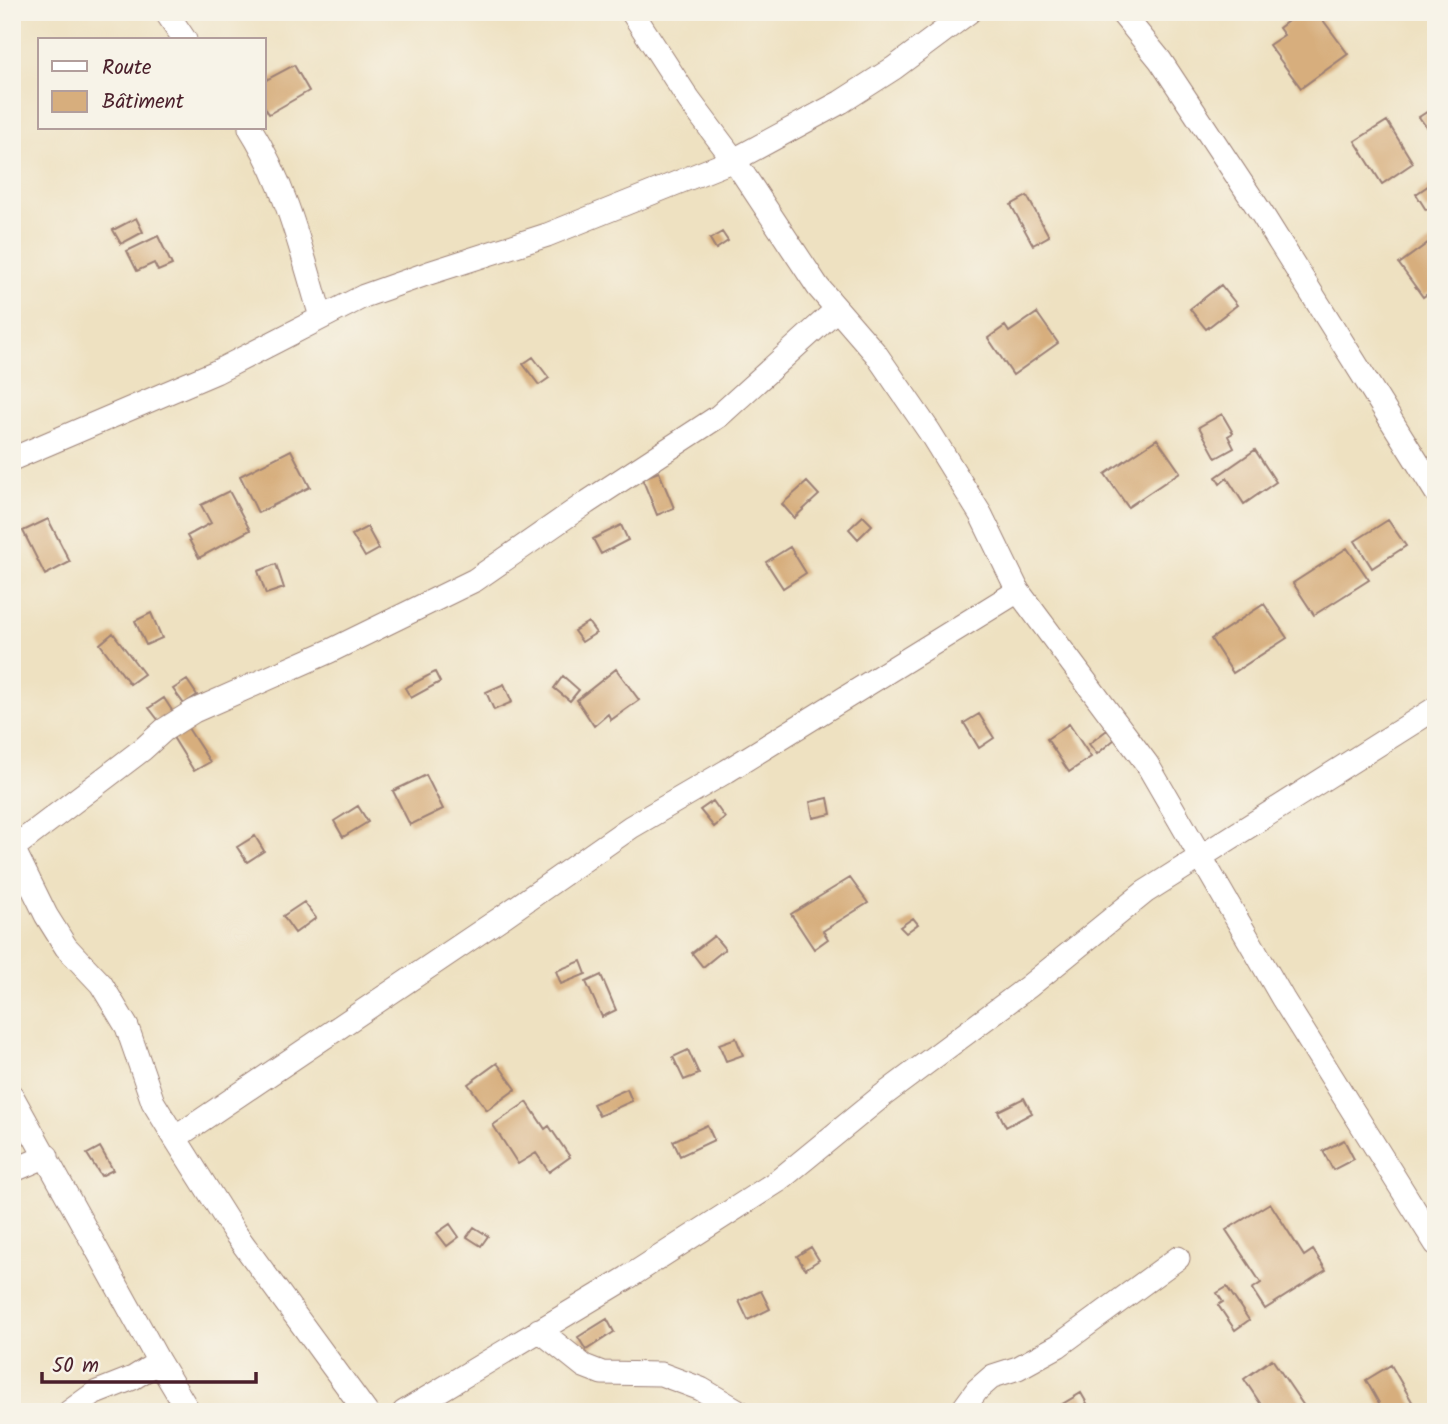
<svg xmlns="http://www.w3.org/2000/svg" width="1448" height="1424" font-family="Kalam,sans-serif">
	<rect width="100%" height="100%" fill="#f7f3e8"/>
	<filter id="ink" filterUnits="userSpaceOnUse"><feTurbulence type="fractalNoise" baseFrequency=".0143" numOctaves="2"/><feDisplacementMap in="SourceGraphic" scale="14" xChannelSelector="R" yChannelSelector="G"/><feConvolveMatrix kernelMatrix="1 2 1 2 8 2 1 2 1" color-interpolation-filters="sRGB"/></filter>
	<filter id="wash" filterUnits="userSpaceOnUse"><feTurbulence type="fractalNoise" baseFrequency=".00686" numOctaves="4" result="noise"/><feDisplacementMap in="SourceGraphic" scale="28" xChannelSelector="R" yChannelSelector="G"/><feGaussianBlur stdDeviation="1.57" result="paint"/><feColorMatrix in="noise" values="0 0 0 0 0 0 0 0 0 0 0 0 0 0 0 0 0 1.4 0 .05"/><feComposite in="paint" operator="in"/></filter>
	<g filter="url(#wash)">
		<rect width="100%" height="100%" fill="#eee1c1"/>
		<g id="blocks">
			<path fill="#d7ae7d" d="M 1300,12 L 1305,19 L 1317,12 L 1348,54 L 1301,88 L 1269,45 L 1284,35 L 1279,28 Z
				M 294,65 L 309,91 L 269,114 L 264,106 L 264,81 Z
				M 1436,106 L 1436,140 L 1419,117 Z
				M 1387,121 L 1413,163 L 1382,184 L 1355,141 Z
				M 1431,184 L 1436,192 L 1436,204 L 1426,210 L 1416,194 Z
				M 1027,196 L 1049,236 L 1033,245 L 1011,205 Z
				M 136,218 L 143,232 L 121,244 L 113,230 Z
				M 722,232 L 728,241 L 716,249 L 710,239 Z
				M 158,236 L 172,265 L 158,271 L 154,263 L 137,271 L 127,251 Z
				M 1436,237 L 1436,288 L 1423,297 L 1399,264 Z
				M 1221,285 L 1237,305 L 1206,329 L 1190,309 Z
				M 1037,313 L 1058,343 L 1013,375 L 988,338 L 1005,326 L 1009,332 Z
				M 533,357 L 549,378 L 539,385 L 523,364 Z
				M 1222,414 L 1233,433 L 1228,436 L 1234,448 L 1216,458 L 1199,427 Z
				M 1157,439 L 1180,472 L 1128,507 L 1105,474 Z
				M 291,450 L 310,487 L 258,513 L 240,476 Z
				M 1255,450 L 1276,482 L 1244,504 L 1227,478 L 1220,484 L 1216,477 Z
				M 659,472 L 674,508 L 657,515 L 642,478 Z
				M 807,482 L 819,495 L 794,518 L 782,504 Z
				M 229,491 L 250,530 L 199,558 L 187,536 L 211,523 L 201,505 Z
				M 863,516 L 872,525 L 858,539 L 849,529 Z
				M 48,519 L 70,562 L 45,575 L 23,531 Z
				M 1388,520 L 1406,546 L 1372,568 L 1355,541 Z
				M 621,525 L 628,540 L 601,554 L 593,539 Z
				M 367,527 L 379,549 L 365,557 L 352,535 Z
				M 790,547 L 806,573 L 783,588 L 766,562 Z
				M 1347,548 L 1369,580 L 1314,615 L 1293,583 Z
				M 276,564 L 284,588 L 266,594 L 258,571 Z
				M 1264,604 L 1287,638 L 1233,673 L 1211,639 Z
				M 151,613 L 162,638 L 146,645 L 135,621 Z
				M 588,622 L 596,633 L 582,642 L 574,631 Z
				M 113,633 L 144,674 L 130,684 L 100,644 Z
				M 616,669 L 639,700 L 611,720 L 608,714 L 594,726 L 577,700 Z
				M 435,672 L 440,682 L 411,698 L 405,688 Z
				M 563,676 L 579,690 L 570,701 L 554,688 Z
				M 187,680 L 197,695 L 184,704 L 173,689 Z
				M 504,684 L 512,702 L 494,710 L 486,692 Z
				M 164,698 L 173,712 L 159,721 L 149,708 Z
				M 979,714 L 994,738 L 979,748 L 964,723 Z
				M 1069,724 L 1091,757 L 1069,772 L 1047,739 Z
				M 186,725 L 210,762 L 194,771 L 171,734 Z
				M 1107,730 L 1115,739 L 1097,754 L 1089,744 Z
				M 426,775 L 443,809 L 410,825 L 393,791 Z
				M 828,798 L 831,814 L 813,818 L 810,802 Z
				M 713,801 L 725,818 L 714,827 L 700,810 Z
				M 358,806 L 368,822 L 343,837 L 334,821 Z
				M 255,836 L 264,851 L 247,862 L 237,847 Z
				M 850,878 L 868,903 L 823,931 L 828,939 L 814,949 L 791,914 Z
				M 304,902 L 316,918 L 295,933 L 283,916 Z
				M 913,918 L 918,924 L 906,933 L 900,927 Z
				M 714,936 L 725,949 L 703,967 L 692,953 Z
				M 581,961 L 586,974 L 561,984 L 556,971 Z
				M 601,975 L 616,1010 L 602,1017 L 586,982 Z
				M 736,1038 L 743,1055 L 726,1061 L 719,1044 Z
				M 688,1050 L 699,1074 L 684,1080 L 673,1057 Z
				M 497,1063 L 516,1089 L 487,1110 L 468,1084 Z
				M 627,1089 L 632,1101 L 599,1116 L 593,1104 Z
				M 1024,1098 L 1032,1113 L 1006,1127 L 998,1111 Z
				M 527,1102 L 545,1129 L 549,1126 L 570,1157 L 549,1172 L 536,1153 L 518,1164 L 493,1125 Z
				M 707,1125 L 714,1140 L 680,1156 L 673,1141 Z
				M 1344,1140 L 1354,1159 L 1333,1170 L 1323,1151 Z
				M 100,1147 L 113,1170 L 101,1176 L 87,1154 Z
				M 1270,1203 L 1304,1256 L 1313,1250 L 1326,1270 L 1265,1309 L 1252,1289 L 1261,1283 L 1226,1230 Z
				M 450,1224 L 459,1237 L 447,1246 L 437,1233 Z
				M 474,1227 L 488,1236 L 481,1246 L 467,1237 Z
				M 811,1247 L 819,1260 L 805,1269 L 797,1256 Z
				M 1227,1287 L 1249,1320 L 1235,1330 L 1218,1305 L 1223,1302 L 1217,1293 Z
				M 761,1291 L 770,1309 L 748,1320 L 739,1301 Z
				M 607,1319 L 614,1332 L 586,1350 L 578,1337 Z
				M 1272,1359 L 1308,1412 L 1266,1412 L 1244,1379 Z
				M 1391,1365 L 1418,1412 L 1384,1412 L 1366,1380 Z
				M 1081,1393 L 1092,1412 L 1049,1412 Z"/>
		</g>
	</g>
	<g filter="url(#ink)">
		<use href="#blocks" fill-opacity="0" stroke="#9c8076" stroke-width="2"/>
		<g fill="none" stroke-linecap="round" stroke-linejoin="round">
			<g stroke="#9c8076" stroke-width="25">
				<path id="street" d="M 166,12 L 185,40
					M 632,12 L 689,100 L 734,160 L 818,287 L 876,354 L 929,431 L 981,515 L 1018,591 L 1147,764 L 1283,999 L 1436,1244
					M 1121,12 L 1160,60 L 1262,214 L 1436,492
					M 250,128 C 286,185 302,253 321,317
					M 12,459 L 216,372 L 364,296 L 429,273 L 547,235 L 734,160 L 841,102 L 894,68 L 969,12
					M 12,846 L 46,915 L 66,947 L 101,984 L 127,1027 L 153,1102 L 175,1138 L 235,1233 L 366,1412
					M 13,848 L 143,749 L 164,730 L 194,711 L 330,651 L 475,580 L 586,503 L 719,416 L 837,309
					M 12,1096 L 159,1362 L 189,1412
					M 175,1138 L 504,916 L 631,827 L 727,771 L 1018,591
					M 12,1171 L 47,1156
					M 539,1330 L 584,1366 L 602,1373 L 661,1374 L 701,1389 L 740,1412
					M 69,1412 L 95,1393 L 133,1378 L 159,1362
					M 404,1412 L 627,1278 L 778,1181 L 882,1096 L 1028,987 L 1145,892 L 1436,708
					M 961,1412 L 977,1390 L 993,1376 L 1018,1368 L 1058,1346 L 1178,1258"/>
			</g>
			<use href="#street" stroke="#fff" stroke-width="23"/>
		</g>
	</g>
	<rect width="1448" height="1424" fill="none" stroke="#f7f3e8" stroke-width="42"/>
	<rect x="38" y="38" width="228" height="91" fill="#f7f3e8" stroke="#b29e9c" stroke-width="2"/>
	<rect x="52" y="61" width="35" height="10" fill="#ffffff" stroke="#b29e9c" stroke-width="2"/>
	<text x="102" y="74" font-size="21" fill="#4a1f2b">Route</text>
	<rect x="52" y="91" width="35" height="21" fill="#d7ae7d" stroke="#b29e9c" stroke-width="2"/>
	<text x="102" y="108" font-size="21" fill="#4a1f2b">Bâtiment</text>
	<path d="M42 1372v10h214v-10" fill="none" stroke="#4a1f2b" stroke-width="3.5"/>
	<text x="52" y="1372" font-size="21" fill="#4a1f2b" stroke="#f7f3e8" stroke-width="5" paint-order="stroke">50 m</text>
</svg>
